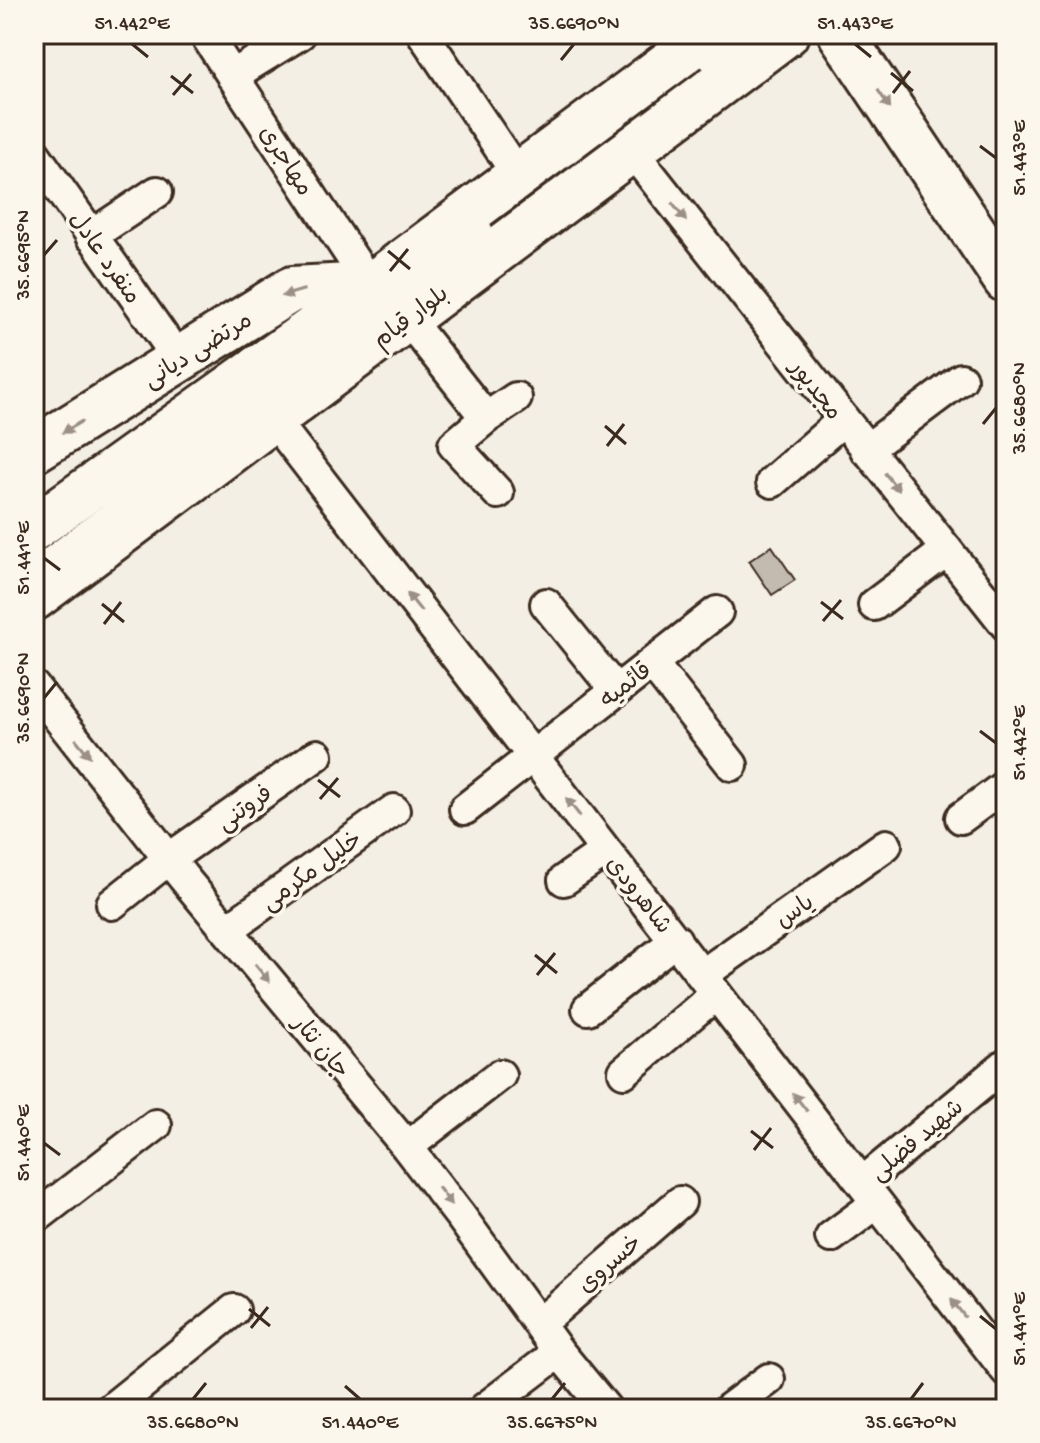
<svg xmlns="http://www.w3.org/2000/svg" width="1040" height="1443" font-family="'Gochi Hand','Playpen Sans Arabic',sans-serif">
	<rect width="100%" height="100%" fill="#f3efe4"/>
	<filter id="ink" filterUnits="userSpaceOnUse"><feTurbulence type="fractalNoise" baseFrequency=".0125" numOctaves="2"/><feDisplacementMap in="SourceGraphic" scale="16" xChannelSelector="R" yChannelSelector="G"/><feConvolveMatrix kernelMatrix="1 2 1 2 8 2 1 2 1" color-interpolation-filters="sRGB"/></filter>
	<g filter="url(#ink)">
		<path fill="#c3bbb0" stroke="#3b2a1e" stroke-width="2" d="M 772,546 L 795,580 L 772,595 L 749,561 Z"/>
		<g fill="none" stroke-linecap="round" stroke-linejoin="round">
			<g stroke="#3b2a1e" stroke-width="22">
				<path id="lane" d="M 707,61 L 743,34
					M 34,567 L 484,229"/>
			</g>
			<g stroke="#3b2a1e" stroke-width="36">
				<path id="street" d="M 205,34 L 370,285
					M 423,34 L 519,177
					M 232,76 L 300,34
					M 631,150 L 1006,625
					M 34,153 L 180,361
					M 91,236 L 157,192
					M 407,318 L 486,418 L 454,445 L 498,493
					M 486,418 L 516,398
					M 273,419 L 1006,1370
					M 866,450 L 961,379
					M 772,482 L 842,421
					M 546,604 L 616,691
					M 874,605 L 947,550
					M 652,663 L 732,765
					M 34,687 L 183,877 L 407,1147 L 461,1217 L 559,1352 L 606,1409
					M 465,809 L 717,612
					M 961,818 L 1006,785
					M 564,880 L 606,851
					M 112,904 L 170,858 L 317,755
					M 227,930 L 394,810
					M 702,975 L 886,845
					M 588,1009 L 676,940
					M 624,1072 L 716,994
					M 407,1147 L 500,1075
					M 862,1183 L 1006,1064
					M 34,1219 L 156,1125
					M 831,1237 L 877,1203
					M 539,1324 L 680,1202
					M 111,1409 L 234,1310
					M 484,1409 L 559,1352
					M 729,1409 L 769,1379"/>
			</g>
			<g stroke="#3b2a1e" stroke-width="50">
				<path id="secondary" d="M 841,34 L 1006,280
					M 34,450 L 292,289 L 370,285"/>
			</g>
			<g stroke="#3b2a1e" stroke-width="50">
				<path id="primary" d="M 34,528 L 325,320 L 708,34
					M 34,598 L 786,34"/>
			</g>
			<use href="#lane" stroke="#fbf7ec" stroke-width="16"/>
			<use href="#street" stroke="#fbf7ec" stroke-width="30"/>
			<use href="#secondary" stroke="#fbf7ec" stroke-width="44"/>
			<use href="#primary" stroke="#fbf7ec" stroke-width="44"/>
		</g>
		<defs><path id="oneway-solid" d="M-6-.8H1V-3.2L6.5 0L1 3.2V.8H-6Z" transform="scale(2)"/></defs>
		<g fill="#9b9085">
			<use href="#oneway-solid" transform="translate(884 99) rotate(56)"/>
			<use href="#oneway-solid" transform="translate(679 212) rotate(52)"/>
			<use href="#oneway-solid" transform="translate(293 293) rotate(163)"/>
			<use href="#oneway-solid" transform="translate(72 427) rotate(149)"/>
			<use href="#oneway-solid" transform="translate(892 482) rotate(51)"/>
			<use href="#oneway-solid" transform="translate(414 602) rotate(-128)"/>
			<use href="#oneway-solid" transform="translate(83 748) rotate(51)"/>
			<use href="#oneway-solid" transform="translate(573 807) rotate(-128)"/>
			<use href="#oneway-solid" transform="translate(262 973) rotate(51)"/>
			<use href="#oneway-solid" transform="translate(800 1102) rotate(-128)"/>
			<use href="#oneway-solid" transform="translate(445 1196) rotate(52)"/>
			<use href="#oneway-solid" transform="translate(958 1308) rotate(-128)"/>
		</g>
	</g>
	<path fill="none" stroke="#3b2a1e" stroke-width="3" d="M 132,44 L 148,57M 855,44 L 871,57M 561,60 L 574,44M 891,73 L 913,91M 171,76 L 193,93M 893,93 L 910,71M 173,95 L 191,74M 980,146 L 996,158M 388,251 L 410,269M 44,255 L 57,240M 390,271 L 408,249M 983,424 L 996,408M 605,426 L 626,444M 607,446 L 624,424M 44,558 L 60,570M 821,602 L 843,619M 102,604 L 124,622M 823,621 L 841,600M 104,624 L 121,602M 44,698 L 57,682M 980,731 L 996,743M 318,780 L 340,797M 320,799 L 338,778M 535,955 L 557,973M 537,975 L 555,953M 751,1131 L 773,1148M 44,1143 L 60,1155M 754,1150 L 771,1128M 249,1309 L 270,1326M 980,1316 L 996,1329M 251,1328 L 268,1307M 345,1386 L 360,1399M 193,1399 L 206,1383M 552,1399 L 565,1383M 911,1399 L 923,1383"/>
	<g text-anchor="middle" stroke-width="7" stroke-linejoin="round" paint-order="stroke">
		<g font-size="24" fill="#3b2a1e" stroke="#fbf7ec">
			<text transform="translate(287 160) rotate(57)" y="8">مهاجری</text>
			<text transform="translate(106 257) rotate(55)" y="8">منفرد عادل</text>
			<text transform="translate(410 316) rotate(-37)" y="8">بلوار قیام</text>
			<text transform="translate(197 349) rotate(-32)" y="8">مرتضی دیانی</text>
			<text transform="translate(817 389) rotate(52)" y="8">مجدپور</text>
			<text transform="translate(625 684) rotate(-38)" y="8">قائمیه</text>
			<text transform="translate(244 807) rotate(-35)" y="8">فروتنی</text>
			<text transform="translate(311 870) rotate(-36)" y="8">خلیل مکرمی</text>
			<text transform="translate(640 894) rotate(52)" y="8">شاهرودی</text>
			<text transform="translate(794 910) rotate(-35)" y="8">یاس</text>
			<text transform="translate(322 1046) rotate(50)" y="8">جان نثار</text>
			<text transform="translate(916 1139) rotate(-40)" y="8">شهید فضلی</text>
			<text transform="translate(609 1263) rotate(-41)" y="8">خسروی</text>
		</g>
	</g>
	<rect width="1040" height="1443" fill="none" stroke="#fbf7ec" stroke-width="88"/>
	<rect x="44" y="44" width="952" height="1355" fill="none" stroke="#3b2a1e" stroke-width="3"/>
	<g font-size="20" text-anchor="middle" fill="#3b2a1e">
		<text x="132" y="29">51.442°E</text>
		<text x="574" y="29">35.6690°N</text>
		<text x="855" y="29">51.443°E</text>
		<text transform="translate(1018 158) rotate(-90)" y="7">51.443°E</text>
		<text transform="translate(22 255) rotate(-90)" y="7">35.6695°N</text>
		<text transform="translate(1018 408) rotate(-90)" y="7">35.6680°N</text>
		<text transform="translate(22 558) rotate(-90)" y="7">51.441°E</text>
		<text transform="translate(22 698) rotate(-90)" y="7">35.6690°N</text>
		<text transform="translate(1018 743) rotate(-90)" y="7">51.442°E</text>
		<text transform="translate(22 1143) rotate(-90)" y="7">51.440°E</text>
		<text transform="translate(1018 1329) rotate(-90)" y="7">51.441°E</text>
		<text x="193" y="1428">35.6680°N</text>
		<text x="360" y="1428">51.440°E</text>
		<text x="552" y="1428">35.6675°N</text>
		<text x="911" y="1428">35.6670°N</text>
	</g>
</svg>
